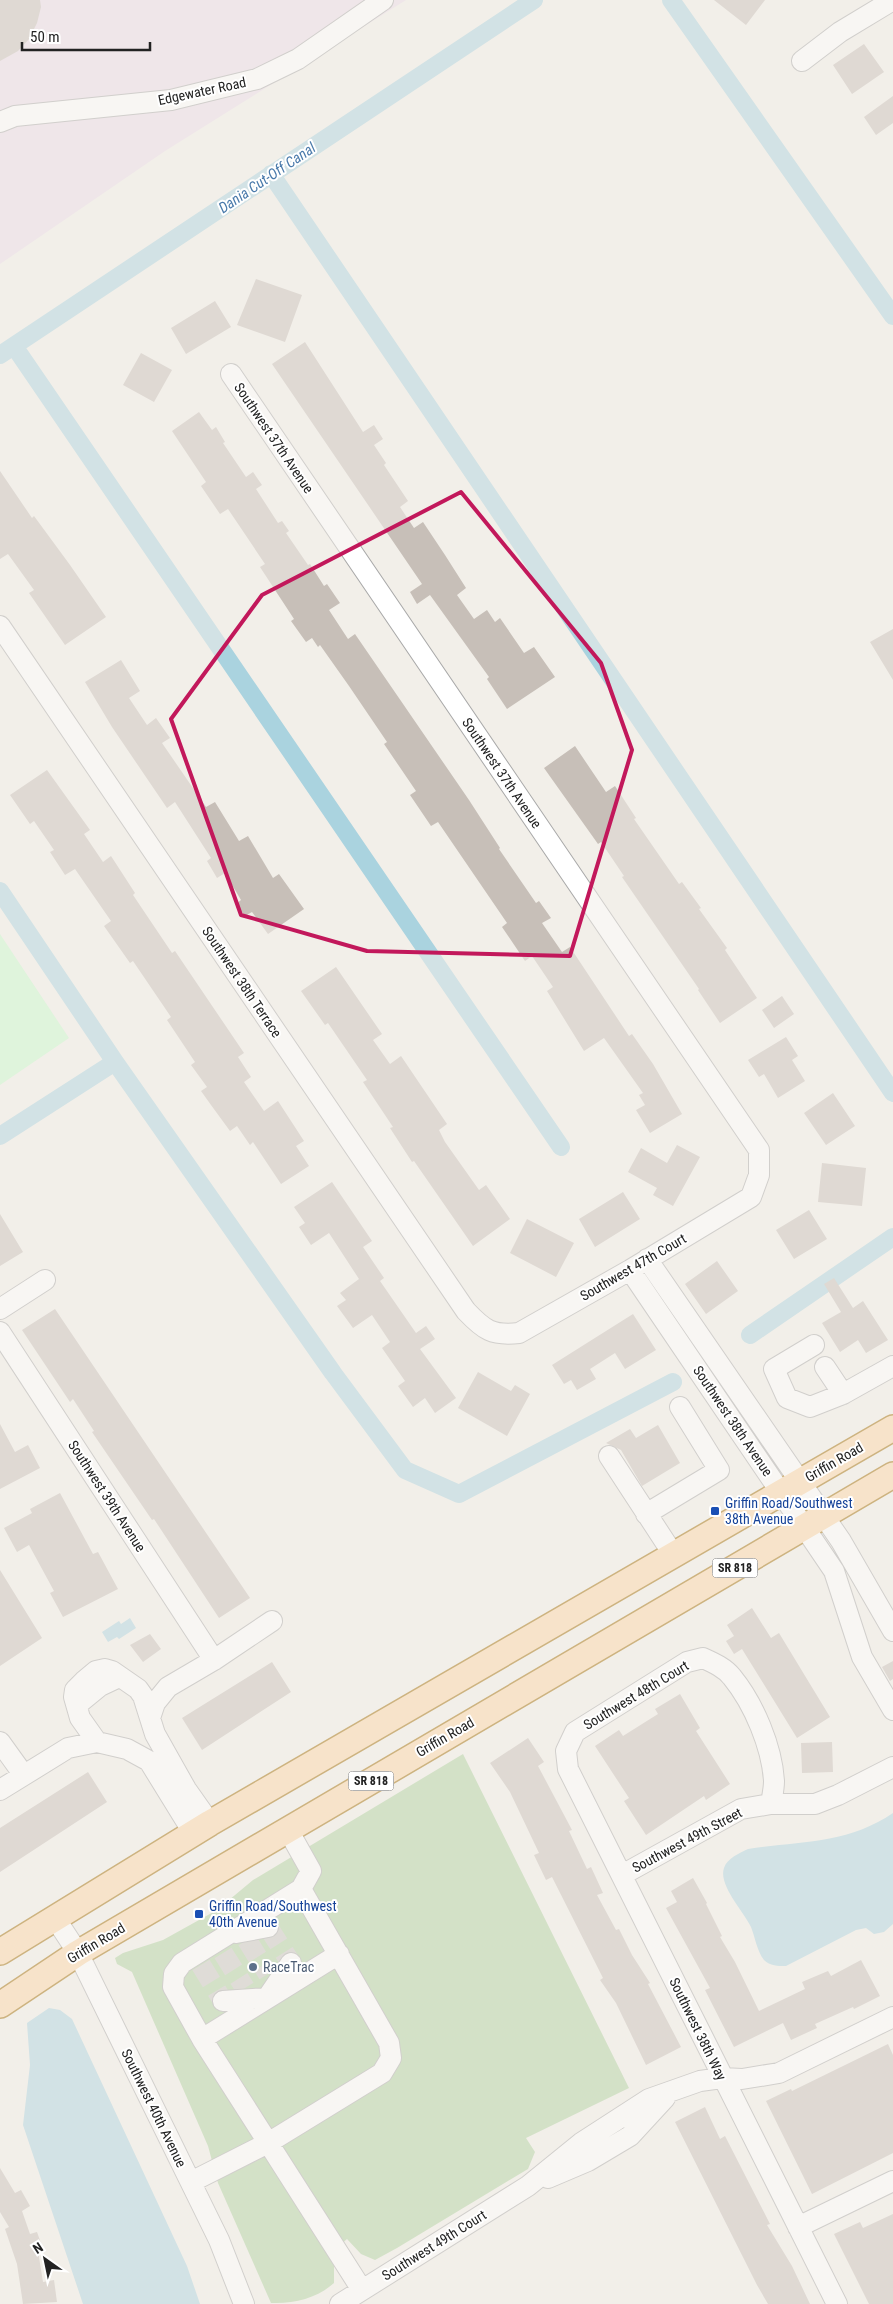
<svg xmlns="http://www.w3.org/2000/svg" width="893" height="2304" font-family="'Roboto Condensed',sans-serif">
	<rect width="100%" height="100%" fill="#f2efe9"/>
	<path fill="#ebdbe8" d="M 0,0 L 406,0 L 165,151 L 0,264 Z"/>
	<path fill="#add19e" d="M 463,1754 L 629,2088 L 526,2138 L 535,2152 L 528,2169 L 397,2248 L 375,2260 L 361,2254 L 347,2239 L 329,2255 L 334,2264 L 334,2283 C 317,2298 295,2304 271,2303 L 218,2183 L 208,2146 L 132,1972 L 117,1964 L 115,1958 L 123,1953 L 163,1940 L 217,1910 L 253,1880 Z"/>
	<path fill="#c8facc" d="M 0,934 L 69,1038 L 0,1085 Z"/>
	<path fill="#aad3df" d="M 130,1618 L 136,1628 L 119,1639 L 117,1637 L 108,1642 L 102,1632 L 119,1621 L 121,1624 Z
		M 893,1813 L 893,1924 L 884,1932 L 874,1934 L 866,1928 L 856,1930 L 786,1966 C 778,1966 770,1966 764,1960 C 757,1951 755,1937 751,1927 C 744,1912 718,1885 724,1868 C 727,1858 740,1853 748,1849 C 800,1841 848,1844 893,1813 Z
		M 49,2008 L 60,2010 L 72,2019 L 187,2266 L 200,2304 L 83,2304 L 23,2125 L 30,2065 L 27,2023 Z"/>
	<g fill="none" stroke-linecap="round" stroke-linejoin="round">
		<path stroke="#aad3df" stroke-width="18" d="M 671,0 L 893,316
			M 271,174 L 893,1093
			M 14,346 L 561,1147
			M 0,355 L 534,0
			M 0,891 L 115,1062 L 333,1373 L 405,1470 L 459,1494 L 673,1382
			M 0,1136 L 115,1062
			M 750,1335 L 893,1237"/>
	</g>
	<path fill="#c7bfb8" d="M 0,0 L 40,0 L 41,7 L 37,23 L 29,39 L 18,51 L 0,61 Z
		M 714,0 L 765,0 L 746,25 Z
		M 864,44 L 884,72 L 852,94 L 833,65 Z
		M 893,96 L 893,123 L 876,135 L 864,117 Z
		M 256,279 L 302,295 L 285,342 L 237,325 Z
		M 215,301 L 231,327 L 186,354 L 171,328 Z
		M 305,342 L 363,432 L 374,425 L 383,439 L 374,445 L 386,463 L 384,465 L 408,501 L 400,507 L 414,528 L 423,522 L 445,555 L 466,588 L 457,595 L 474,619 L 487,610 L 495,622 L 500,618 L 524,653 L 534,647 L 555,677 L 507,709 L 487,679 L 489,677 L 430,595 L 417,604 L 410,592 L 422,584 L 272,364 Z
		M 141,353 L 172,370 L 154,402 L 123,385 Z
		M 199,412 L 212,430 L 216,427 L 225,442 L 223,443 L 246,477 L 253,472 L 262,485 L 256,489 L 278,523 L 282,521 L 289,531 L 286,533 L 308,565 L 310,564 L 324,586 L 327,584 L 340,603 L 329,610 L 348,639 L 355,634 L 469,800 L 500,848 L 499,849 L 536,903 L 539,901 L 551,918 L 542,923 L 562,952 L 570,947 L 629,1036 L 632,1034 L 653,1064 L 682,1114 L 650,1133 L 636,1110 L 645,1105 L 639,1095 L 643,1093 L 604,1038 L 584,1051 L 547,991 L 553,987 L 532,956 L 525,961 L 502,927 L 507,923 L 438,822 L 431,826 L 410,795 L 416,791 L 384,744 L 387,742 L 349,686 L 320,645 L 318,647 L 312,638 L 306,642 L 291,621 L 294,619 L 260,567 L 265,564 L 228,509 L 220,514 L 201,486 L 206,482 L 172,431 Z
		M 0,471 L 32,518 L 34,516 L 70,565 L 106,617 L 65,645 L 29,593 L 34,590 L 8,554 L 0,559 Z
		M 893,629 L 893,680 L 870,642 Z
		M 121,660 L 140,691 L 129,698 L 147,725 L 156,718 L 170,738 L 162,743 L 206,807 L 215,802 L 239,841 L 248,836 L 273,878 L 279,874 L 304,909 L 268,934 L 252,912 L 245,916 L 236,904 L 241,900 L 225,873 L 217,878 L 207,861 L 211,858 L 175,802 L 167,808 L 112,727 L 85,682 Z
		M 575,746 L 606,792 L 615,786 L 636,818 L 634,819 L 679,884 L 682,882 L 701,908 L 699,909 L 727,948 L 725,950 L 757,998 L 720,1023 L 698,990 L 699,989 L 622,877 L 624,876 L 601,842 L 598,844 L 544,768 Z
		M 47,770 L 90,830 L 84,834 L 103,862 L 111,856 L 135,893 L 133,895 L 172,953 L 175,951 L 244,1053 L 238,1057 L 251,1077 L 244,1082 L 264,1111 L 278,1101 L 304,1141 L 296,1146 L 309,1166 L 281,1184 L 253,1142 L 250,1145 L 237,1126 L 230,1131 L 211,1105 L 201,1091 L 207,1087 L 191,1065 L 195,1062 L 167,1020 L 171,1017 L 133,961 L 130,963 L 104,926 L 111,921 L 75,869 L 65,875 L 50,852 L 54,850 L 34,821 L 30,824 L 10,795 Z
		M 336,967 L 382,1034 L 373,1040 L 390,1064 L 401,1056 L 447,1124 L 439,1130 L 445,1142 L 479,1190 L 486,1185 L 510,1219 L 473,1246 L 414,1161 L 412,1162 L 390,1128 L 393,1127 L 363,1082 L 367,1080 L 328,1023 L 325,1025 L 301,991 Z
		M 782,996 L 794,1014 L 774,1028 L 762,1010 Z
		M 786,1037 L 798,1056 L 792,1060 L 805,1081 L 778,1098 L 764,1074 L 759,1077 L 748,1060 Z
		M 833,1093 L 855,1126 L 826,1145 L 804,1113 Z
		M 677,1145 L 700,1157 L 673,1206 L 653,1195 L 657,1188 L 628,1172 L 641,1148 L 667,1163 Z
		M 822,1163 L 866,1168 L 862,1206 L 818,1202 Z
		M 332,1182 L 372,1241 L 363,1247 L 384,1278 L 380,1281 L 416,1333 L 426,1326 L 435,1339 L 420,1349 L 456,1398 L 435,1413 L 425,1398 L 413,1407 L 398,1386 L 405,1381 L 382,1348 L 390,1342 L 372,1315 L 353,1328 L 337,1306 L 346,1300 L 340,1293 L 359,1279 L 329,1233 L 311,1245 L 299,1227 L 305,1223 L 294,1207 Z
		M 623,1192 L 640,1219 L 595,1247 L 579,1219 Z
		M 809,1210 L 827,1239 L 794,1259 L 776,1230 Z
		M 0,1214 L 23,1252 L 0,1266 Z
		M 527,1219 L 574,1243 L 556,1277 L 510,1253 Z
		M 717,1261 L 738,1291 L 706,1314 L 685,1284 Z
		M 834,1278 L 853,1308 L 863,1301 L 888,1340 L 866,1353 L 858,1340 L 840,1352 L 822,1323 L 841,1312 L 824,1284 Z
		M 55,1309 L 250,1598 L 219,1618 L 154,1519 L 152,1520 L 92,1432 L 94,1431 L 73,1399 L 70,1402 L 22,1330 Z
		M 633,1314 L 656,1350 L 625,1369 L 615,1353 L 590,1369 L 596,1379 L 577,1390 L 571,1380 L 564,1384 L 552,1365 Z
		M 478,1372 L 511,1391 L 515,1385 L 530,1394 L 507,1436 L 458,1408 Z
		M 0,1424 L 15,1452 L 28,1445 L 40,1468 L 0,1489 Z
		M 658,1425 L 680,1463 L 642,1486 L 621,1450 L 606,1443 L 630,1429 L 636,1438 Z
		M 60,1493 L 93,1554 L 98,1552 L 118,1589 L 63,1617 L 50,1593 L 54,1591 L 29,1545 L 17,1552 L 4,1528 L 32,1513 L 30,1509 Z
		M 0,1570 L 42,1638 L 0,1666 Z
		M 752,1608 L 771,1638 L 779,1633 L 830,1717 L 797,1738 L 742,1649 L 734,1654 L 726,1641 L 734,1636 L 727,1625 Z
		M 150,1634 L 161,1649 L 143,1662 L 130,1645 Z
		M 893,1661 L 893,1679 L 890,1681 L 882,1667 Z
		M 272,1662 L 291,1692 L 202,1750 L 182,1718 Z
		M 680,1694 L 700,1728 L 696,1731 L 730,1784 L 706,1800 L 704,1796 L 646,1835 L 624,1801 L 629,1798 L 595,1746 L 619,1730 L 623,1736 L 658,1714 L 655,1709 Z
		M 528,1738 L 544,1762 L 538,1766 L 572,1830 L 569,1831 L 587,1869 L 591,1867 L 603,1893 L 597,1895 L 616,1930 L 619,1929 L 632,1955 L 650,1983 L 648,1984 L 681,2047 L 646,2065 L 616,2003 L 600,1980 L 603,1978 L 552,1877 L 546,1880 L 534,1855 L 539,1853 L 510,1792 L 490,1763 Z
		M 832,1742 L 833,1772 L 802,1773 L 801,1743 Z
		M 88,1772 L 107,1802 L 0,1872 L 0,1828 Z
		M 693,1878 L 707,1903 L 706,1904 L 722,1936 L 720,1937 L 735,1962 L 759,2011 L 805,1989 L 802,1982 L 828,1971 L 831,1976 L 861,1960 L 880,1996 L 854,2009 L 853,2007 L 815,2024 L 817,2028 L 791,2040 L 783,2023 L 734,2047 L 705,1990 L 710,1988 L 666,1908 L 677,1902 L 671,1891 Z
		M 888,2044 L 893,2055 L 893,2153 L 812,2194 L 766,2101 L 791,2089 L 792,2091 Z
		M 705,2107 L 720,2139 L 725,2136 L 770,2224 L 767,2225 L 792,2266 L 810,2304 L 768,2304 L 757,2285 L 675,2122 Z
		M 0,2168 L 15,2193 L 21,2190 L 30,2206 L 22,2211 L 30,2234 L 37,2232 L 43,2249 L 38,2251 L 43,2282 L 54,2280 L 57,2302 L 23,2304 L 17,2264 L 5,2229 L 9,2227 L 0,2212 Z
		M 893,2214 L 893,2304 L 869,2304 L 834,2234 L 860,2222 L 863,2228 Z"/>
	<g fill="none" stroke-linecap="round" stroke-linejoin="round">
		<path stroke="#c8c6c1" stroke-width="20" stroke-dasharray="20 10" stroke-linecap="butt" d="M 268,1927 L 291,1963
			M 247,1940 L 268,1974
			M 223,1953 L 245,1988
			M 201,1965 L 223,2001"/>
		<g stroke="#a9a9a9" stroke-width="22">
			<path id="minor" d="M 802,61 L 840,32 L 893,0
				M 0,122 L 15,116 L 171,100 L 257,79 L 298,59 L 383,0
				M 0,626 L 466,1311 C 484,1330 492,1336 519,1333 L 630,1270 L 751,1197 L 759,1175 L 759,1150 L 231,374
				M 647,1259 L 841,1541 L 893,1631
				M 630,1270 L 834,1571 L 862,1657 L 893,1710
				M 0,1309 L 45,1280
				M 0,1332 L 214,1660
				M 814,1345 L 774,1369 L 787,1398 L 810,1407 L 843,1394 L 893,1366
				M 825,1367 L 843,1394
				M 609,1456 L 673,1554
				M 646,1514 L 719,1470 L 680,1407
				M 78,1704 L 100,1686 L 119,1677
				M 150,1718 L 155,1703 L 168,1687 L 214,1660 L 272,1621
				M 0,1742 L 23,1774
				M 0,1790 L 68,1748 L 97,1742
				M 771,1804 C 772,1797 774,1789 774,1781 C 772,1747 754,1704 732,1677 C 725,1668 714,1663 703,1658 L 687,1662 L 575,1732 L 566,1751 L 568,1769 L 837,2304
				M 288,1830 L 311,1871 L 301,1889
				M 194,1834 L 149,1761 L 127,1749 L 97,1742 L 80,1718 L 74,1697 L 75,1690 L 84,1681 L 96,1671 L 105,1669 L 112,1671 L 138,1689 L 143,1696 L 155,1734 L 186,1789 L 210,1823
				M 622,1875 L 741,1809 L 771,1804 L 815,1804 L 838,1795 L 893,1767
				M 55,1918 L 78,1953 L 219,2240 L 244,2304
				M 236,1933 L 268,1927
				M 223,2001 L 267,1998 L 291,1963
				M 202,2039 L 339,1954
				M 548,2178 L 588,2161 L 630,2136 L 665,2098
				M 191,2182 L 268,2143 L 382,2073 L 391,2058 L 389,2043 L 301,1889 L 182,1963 L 174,1974 L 173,1987 L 202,2039 L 362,2290
				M 798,2227 L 893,2181
				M 340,2304 L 528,2186 L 581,2143 L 649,2099 L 700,2081 L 722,2078 L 742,2079 L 779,2073 L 893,2017"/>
		</g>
		<g stroke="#a06b00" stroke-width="28">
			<path id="major" d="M 0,1952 L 210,1823 L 893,1428
				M 0,2005 L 78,1953 L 893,1475"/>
		</g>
		<use href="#minor" stroke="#fff" stroke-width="20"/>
		<use href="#major" stroke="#fcd6a4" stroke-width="25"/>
	</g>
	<path d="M0 0H893V2304H0ZM 461,492 L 601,663 L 632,750 L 570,956 L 367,951 L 241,915 L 171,719 L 262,595 Z" fill="#f2efe9" fill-opacity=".55" fill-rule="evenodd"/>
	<path fill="none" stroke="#c2185b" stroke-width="4" stroke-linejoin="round" d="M 461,492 L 601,663 L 632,750 L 570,956 L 367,951 L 241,915 L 171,719 L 262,595 Z"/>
	<g fill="#1a4fb4" stroke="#fff" stroke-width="2">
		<rect x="710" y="1506" width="10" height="10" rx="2.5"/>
		<rect x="194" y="1909" width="10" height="10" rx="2.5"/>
	</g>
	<circle fill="#5c6f8a" stroke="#fff" stroke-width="2" cx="253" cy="1967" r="5"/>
	<g text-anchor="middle" stroke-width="4" stroke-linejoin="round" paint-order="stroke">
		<g fill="#fff" stroke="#646464" stroke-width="1">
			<rect x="712.5" y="1558.5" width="45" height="19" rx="4"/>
			<rect x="348.5" y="1771.5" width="45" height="19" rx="4"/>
		</g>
		<g font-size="12" font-weight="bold" fill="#222">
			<text x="735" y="1572">SR 818</text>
			<text x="371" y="1785">SR 818</text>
		</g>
		<g font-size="14" fill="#222" stroke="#fff">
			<text transform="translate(202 91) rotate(-12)" y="5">Edgewater Road</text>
			<text transform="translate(274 438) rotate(56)" y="5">Southwest 37th Avenue</text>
			<text transform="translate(502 773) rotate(56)" y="5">Southwest 37th Avenue</text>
			<text transform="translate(242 982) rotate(56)" y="5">Southwest 38th Terrace</text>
			<text transform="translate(633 1267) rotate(-30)" y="5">Southwest 47th Court</text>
			<text transform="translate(733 1421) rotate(56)" y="5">Southwest 38th Avenue</text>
			<text transform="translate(834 1462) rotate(-30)" y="5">Griffin Road</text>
			<text transform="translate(107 1496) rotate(57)" y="5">Southwest 39th Avenue</text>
			<text transform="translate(636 1695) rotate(-31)" y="5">Southwest 48th Court</text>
			<text transform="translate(445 1737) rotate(-30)" y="5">Griffin Road</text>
			<text transform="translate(687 1840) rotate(-28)" y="5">Southwest 49th Street</text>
			<text transform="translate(96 1943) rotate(-31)" y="5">Griffin Road</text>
			<text transform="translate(698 2029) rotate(64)" y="5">Southwest 38th Way</text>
			<text transform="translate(154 2108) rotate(64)" y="5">Southwest 40th Avenue</text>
			<text transform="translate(434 2245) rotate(-32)" y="5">Southwest 49th Court</text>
		</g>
		<g font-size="14" fill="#164399" stroke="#fff" text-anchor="start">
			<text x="725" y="1508">Griffin Road/Southwest<tspan x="725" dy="16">38th Avenue</tspan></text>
			<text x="209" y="1911">Griffin Road/Southwest<tspan x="209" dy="16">40th Avenue</tspan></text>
		</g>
		<g font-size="14" fill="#4e5e75" stroke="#fff" text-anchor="start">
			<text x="263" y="1972">RaceTrac</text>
		</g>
		<g font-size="15" font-style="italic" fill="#4a7aab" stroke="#fff">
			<text transform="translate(267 178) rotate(-34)" y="5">Dania Cut-Off Canal</text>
		</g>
	</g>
	<g transform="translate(45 2259) rotate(327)" stroke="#ffffff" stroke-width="4" paint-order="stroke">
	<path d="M0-4L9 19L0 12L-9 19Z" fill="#222222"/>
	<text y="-8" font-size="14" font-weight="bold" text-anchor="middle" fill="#222222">N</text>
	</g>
	<path d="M22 42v8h128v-8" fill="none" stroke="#222222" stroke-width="2.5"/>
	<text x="30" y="42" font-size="15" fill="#222222" stroke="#ffffff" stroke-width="4" paint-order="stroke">50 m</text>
</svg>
